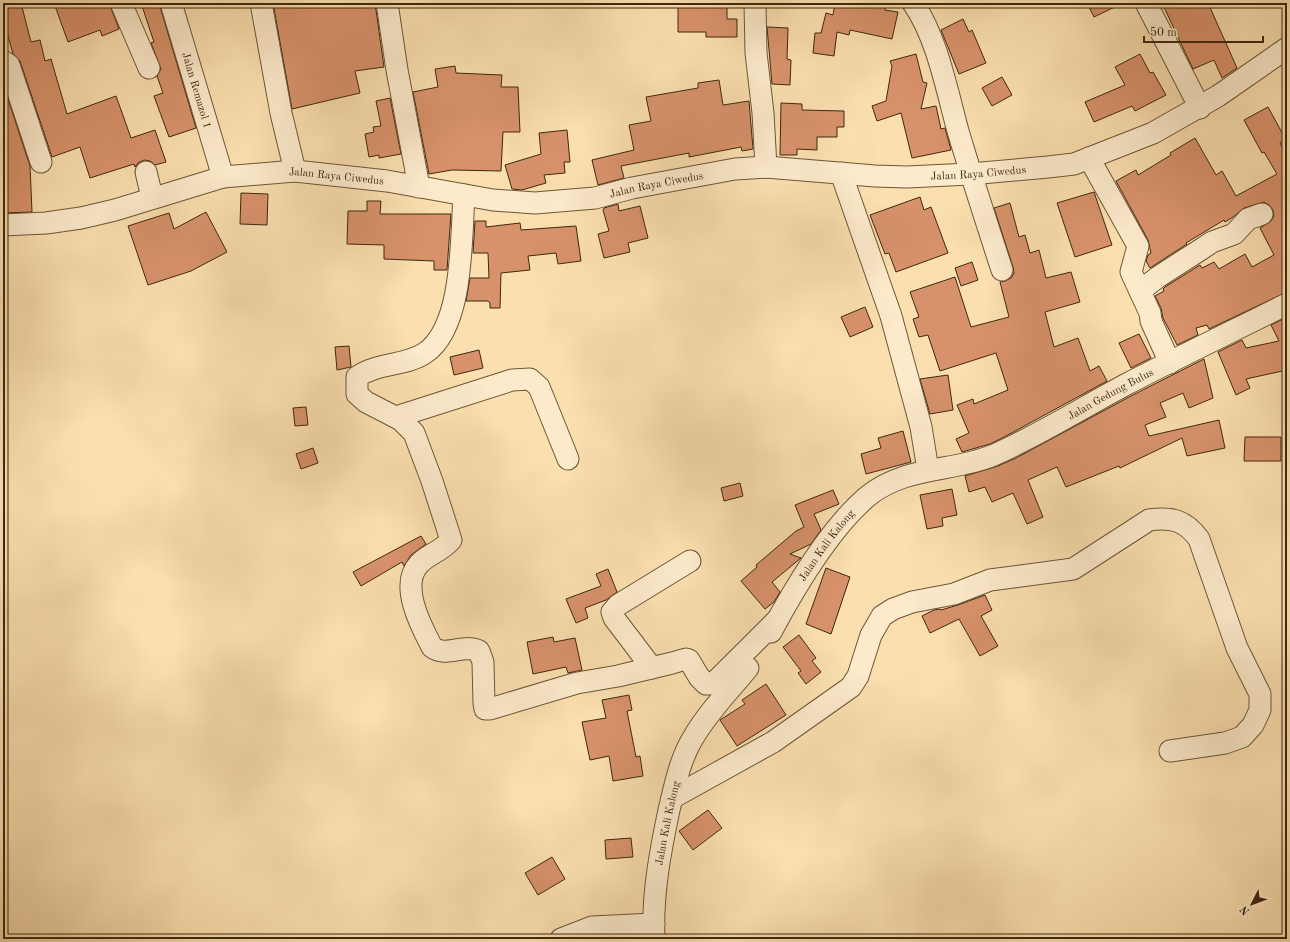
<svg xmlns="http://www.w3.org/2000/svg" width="1290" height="942" font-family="'Old Standard TT',serif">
	<rect width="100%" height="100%" fill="#fbdfaf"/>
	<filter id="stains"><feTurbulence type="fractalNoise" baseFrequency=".005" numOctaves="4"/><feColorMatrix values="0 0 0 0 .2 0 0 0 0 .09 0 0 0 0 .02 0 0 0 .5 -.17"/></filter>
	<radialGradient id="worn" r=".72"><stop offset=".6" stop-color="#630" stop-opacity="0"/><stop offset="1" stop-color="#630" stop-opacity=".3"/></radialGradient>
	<path fill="#d8926b" stroke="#3d280f" d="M 3,3 L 21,3 L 31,42 L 40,40 L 45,61 L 51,59 L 67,114 L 116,96 L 131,138 L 155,130 L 166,162 L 155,165 L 150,161 L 144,160 L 138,163 L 135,167 L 134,164 L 90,178 L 80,147 L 52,157 L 20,61 L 13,54 L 8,36 L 3,37 Z
		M 54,3 L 109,3 L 119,29 L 102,36 L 100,30 L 68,42 Z
		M 141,3 L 159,3 L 196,128 L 169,137 L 154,96 L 163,93 L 157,76 L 161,69 L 151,43 L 154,42 Z
		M 273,3 L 375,3 L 384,67 L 355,71 L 360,93 L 292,109 Z
		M 678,3 L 727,3 L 727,19 L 737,19 L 737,37 L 706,37 L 706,32 L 678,32 Z
		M 835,3 L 886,3 L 885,10 L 898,12 L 892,39 L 850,30 L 849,35 L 837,32 L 834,56 L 813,53 L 815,33 L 821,33 L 826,13 L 833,15 Z
		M 1087,3 L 1123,3 L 1094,17 Z
		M 1162,3 L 1208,3 L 1237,68 L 1222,78 L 1214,60 L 1193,69 Z
		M 963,19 L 969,32 L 972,30 L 986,63 L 959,74 L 941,30 Z
		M 767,27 L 788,28 L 787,59 L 791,60 L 790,85 L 772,84 Z
		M 916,54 L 923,82 L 927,83 L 921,109 L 936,106 L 941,129 L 945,128 L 951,150 L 912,158 L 901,113 L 877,121 L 872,106 L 886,101 L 892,66 L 890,61 Z
		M 1140,54 L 1150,73 L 1153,72 L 1166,95 L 1135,111 L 1132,106 L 1094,122 L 1085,102 L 1125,85 L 1115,67 Z
		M 455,66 L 456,73 L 502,75 L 501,87 L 518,87 L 520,132 L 503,132 L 501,171 L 452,170 L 429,174 L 413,92 L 438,87 L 435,69 Z
		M 1002,77 L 1012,95 L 992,106 L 982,88 Z
		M 719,80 L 723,105 L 749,101 L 753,149 L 742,151 L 741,147 L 689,157 L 689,153 L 621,166 L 624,178 L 598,185 L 592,160 L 634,150 L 629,125 L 651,121 L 646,97 L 698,88 L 698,83 Z
		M 6,93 L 30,166 L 32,212 L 3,213 L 3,94 Z
		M 390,98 L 401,154 L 379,158 L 379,155 L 369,157 L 365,134 L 374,132 L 373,127 L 381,126 L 376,101 Z
		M 781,103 L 802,104 L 802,110 L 844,111 L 844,127 L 837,127 L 837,137 L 817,137 L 817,150 L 797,149 L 797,155 L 780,155 Z
		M 1268,107 L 1286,140 L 1280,143 L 1287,157 L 1287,172 L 1282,175 L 1287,183 L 1287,292 L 1209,329 L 1207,325 L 1196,328 L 1198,335 L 1177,345 L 1163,318 L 1161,308 L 1155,296 L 1164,291 L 1163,289 L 1165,287 L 1200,265 L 1202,268 L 1214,262 L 1219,269 L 1245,254 L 1252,267 L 1274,255 L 1260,228 L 1271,221 L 1274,216 L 1273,210 L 1269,205 L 1264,202 L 1244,208 L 1233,217 L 1225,222 L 1224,220 L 1186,243 L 1187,244 L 1150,268 L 1146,261 L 1148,255 L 1151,253 L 1148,240 L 1116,181 L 1136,170 L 1138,175 L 1171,155 L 1170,153 L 1195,138 L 1216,175 L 1222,171 L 1236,196 L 1277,174 L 1264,152 L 1262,153 L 1244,120 Z
		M 567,130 L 570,162 L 564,162 L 565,173 L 544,175 L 546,183 L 522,190 L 512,189 L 505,165 L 541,154 L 539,133 Z
		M 1094,192 L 1112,245 L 1075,257 L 1057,203 Z
		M 241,193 L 268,194 L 267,225 L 240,224 Z
		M 920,197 L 924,210 L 931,207 L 948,253 L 896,272 L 889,253 L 885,254 L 870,215 Z
		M 367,201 L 381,201 L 380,214 L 451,214 L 447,270 L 434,270 L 434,261 L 384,259 L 384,245 L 347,244 L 348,211 L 367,211 Z
		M 1010,203 L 1019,237 L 1025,235 L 1030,253 L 1039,250 L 1046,278 L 1071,272 L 1080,302 L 1045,312 L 1054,347 L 1078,338 L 1090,371 L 1099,366 L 1107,381 L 1006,436 L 990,444 L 962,452 L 956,439 L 969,433 L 957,405 L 973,399 L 974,404 L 1008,390 L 996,353 L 940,371 L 928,335 L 919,337 L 913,319 L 919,317 L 910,292 L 955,277 L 971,327 L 1009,317 L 1000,282 L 1005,281 L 1011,278 L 1014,273 L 1013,267 L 994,208 Z
		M 618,204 L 619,211 L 640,206 L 648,238 L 628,243 L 630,252 L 604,258 L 598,234 L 609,231 L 603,210 L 604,208 Z
		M 206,212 L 227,252 L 191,271 L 148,285 L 128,226 L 169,213 L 174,229 Z
		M 475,221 L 486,221 L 486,227 L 520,223 L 521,230 L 576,226 L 581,261 L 558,264 L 556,253 L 528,256 L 530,270 L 501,273 L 500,308 L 490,308 L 490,303 L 488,301 L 466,301 L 470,278 L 489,278 L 488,253 L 473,253 Z
		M 972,262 L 978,280 L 961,286 L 955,268 Z
		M 865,307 L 873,327 L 850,337 L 841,317 Z
		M 1287,317 L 1287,370 L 1246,379 L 1250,388 L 1236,395 L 1218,352 L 1242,340 L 1246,348 L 1279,341 L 1271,325 Z
		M 1139,334 L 1151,358 L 1131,368 L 1119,343 Z
		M 349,346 L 351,367 L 337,370 L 335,347 Z
		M 479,350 L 483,368 L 454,375 L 450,357 Z
		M 1204,359 L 1213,398 L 1189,408 L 1183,393 L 1160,403 L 1166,417 L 1145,425 L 1149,436 L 1219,420 L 1225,448 L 1187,456 L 1182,438 L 1120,468 L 1119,466 L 1066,487 L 1057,467 L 1028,480 L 1043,517 L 1027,524 L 1013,493 L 992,502 L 985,487 L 969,492 L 965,476 L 998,466 L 1016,458 L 1131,396 Z
		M 948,375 L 953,410 L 930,414 L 920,379 Z
		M 306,407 L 308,425 L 295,426 L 293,408 Z
		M 903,431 L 911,462 L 866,474 L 861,454 L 881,448 L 878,438 Z
		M 1245,437 L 1281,437 L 1281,461 L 1244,461 Z
		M 313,448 L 318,463 L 301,469 L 296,454 Z
		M 740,483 L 743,496 L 724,501 L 721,488 Z
		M 952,489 L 957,515 L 942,518 L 943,526 L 927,529 L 920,495 Z
		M 833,490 L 839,504 L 814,514 L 821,530 L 811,544 L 790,554 L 801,558 L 772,582 L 780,592 L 774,602 L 765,609 L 741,581 L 757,567 L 756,565 L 796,531 L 804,527 L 795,505 Z
		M 421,536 L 426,544 L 411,555 L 404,566 L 402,562 L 361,586 L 353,572 Z
		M 826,568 L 850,577 L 831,634 L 806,624 Z
		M 608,569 L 617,592 L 606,600 L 585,608 L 588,618 L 576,623 L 566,599 L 601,586 L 596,574 Z
		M 985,595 L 992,610 L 981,616 L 998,646 L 980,656 L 959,619 L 930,633 L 922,616 L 934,610 L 940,609 L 941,610 L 958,605 Z
		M 799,635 L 816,658 L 812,661 L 821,672 L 806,684 L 798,673 L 801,671 L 783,647 Z
		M 553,637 L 554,642 L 575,638 L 582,670 L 568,673 L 566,667 L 533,674 L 527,642 Z
		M 766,684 L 786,715 L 737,746 L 720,720 L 745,704 L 742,700 Z
		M 629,695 L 632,710 L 627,711 L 636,757 L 640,756 L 643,776 L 613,781 L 609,756 L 590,760 L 582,722 L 606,718 L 602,700 Z
		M 708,810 L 722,828 L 693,850 L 679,831 Z
		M 631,838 L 633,857 L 606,859 L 605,840 Z
		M 552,857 L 565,879 L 538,895 L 525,873 Z"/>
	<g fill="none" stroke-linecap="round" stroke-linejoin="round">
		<g stroke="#6c5637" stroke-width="23">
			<g id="minor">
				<path d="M 121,3 L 149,68"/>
				<path id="s1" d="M 171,3 L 223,177"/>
				<path d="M 261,3 L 281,113 L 295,171"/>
				<path d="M 387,3 L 397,70 L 419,187"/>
				<path d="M 755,3 L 756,53 L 763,113 L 766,167"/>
				<path d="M 913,3 C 937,37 947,91 958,131 C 972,178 987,224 1002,270"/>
				<path d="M 1146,3 L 1200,108"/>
				<path d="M 3,61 L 9,65 L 41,162"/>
				<path d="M 1089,158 L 1138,246 L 1131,272 L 1150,313 L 1151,321 L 1170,363"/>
				<path d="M 146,172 L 152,197"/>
				<path d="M 841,173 L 891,316 L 921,427 L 928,470"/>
				<path d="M 464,195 C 461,237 464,327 425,353 C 406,366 379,362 357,377 L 357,394 L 366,402 L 401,420 L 414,433 L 432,481 L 451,540 C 441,552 428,554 419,564 C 399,585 421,626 432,647 C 446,658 464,643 479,651 L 483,662 L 484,703 L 485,709 L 490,709 L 577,683 L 618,676 L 672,663 L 686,659 L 689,660 L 699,677 L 706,684 L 713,684 L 777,620"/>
				<path id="s2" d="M 3,225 L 46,223 L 81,218 L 115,210 L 223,177 L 295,171 L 387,181 L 493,200 L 535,203 L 595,198 L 632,188 L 735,169 L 766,167 L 875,176 L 907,177 L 970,174 L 1048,167 L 1074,164 L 1153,133 L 1218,96 L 1287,48"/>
				<path d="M 1140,291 L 1158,277 L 1200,250 L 1212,242 L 1234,234 L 1248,219 L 1262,214"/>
				<path d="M 396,417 L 512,380 L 530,379 L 539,387 L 568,459"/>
				<path id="s3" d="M 771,632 C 794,589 831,527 868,496 C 905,466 953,472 994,455 C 1039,435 1082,408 1125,385 C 1179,357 1233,331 1287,304"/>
				<path d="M 652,668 L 614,618 L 612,612 L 618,605 L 690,561"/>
				<path d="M 672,798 L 773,742 L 851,687 L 858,676 L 871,635 L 882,616 L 893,609 L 912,602 L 954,594 L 990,580 L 1073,569 L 1149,520 C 1172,517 1185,520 1199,539 L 1237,648 L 1260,694 L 1260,710 L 1253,725 L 1242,737 L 1225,743 L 1170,751"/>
				<path d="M 561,939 L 592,927 L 654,924"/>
				<path id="s4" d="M 654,939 C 652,895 660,853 669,810 C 675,785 680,759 693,738 C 708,712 729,691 748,668"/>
			</g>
		</g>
		<use href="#minor" stroke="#fceacb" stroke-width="21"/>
	</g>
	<g text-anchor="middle" stroke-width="4" stroke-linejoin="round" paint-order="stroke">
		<g font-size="11" fill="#3d280f" stroke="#fceacb">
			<text dy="4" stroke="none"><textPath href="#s1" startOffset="91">Jalan Remazol 1</textPath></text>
			<text dy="4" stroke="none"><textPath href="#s2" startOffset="988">Jalan Raya Ciwedus</textPath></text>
			<text dy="4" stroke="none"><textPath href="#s2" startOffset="340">Jalan Raya Ciwedus</textPath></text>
			<text dy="4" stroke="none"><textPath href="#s2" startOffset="664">Jalan Raya Ciwedus</textPath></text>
			<text dy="4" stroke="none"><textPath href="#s3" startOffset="433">Jalan Gedung Bulus</textPath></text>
			<text dy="4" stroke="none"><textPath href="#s3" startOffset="103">Jalan Kali Kalong</textPath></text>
			<text dy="4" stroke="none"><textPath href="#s4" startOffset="117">Jalan Kali Kalong</textPath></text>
		</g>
	</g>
	<rect width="1290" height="942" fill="none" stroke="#fbdfaf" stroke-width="16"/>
	<rect x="4" y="4" width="1282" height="934" fill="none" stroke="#3d280f" stroke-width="2"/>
	<rect x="8" y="8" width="1274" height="926" fill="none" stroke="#3d280f"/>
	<g transform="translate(1252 904) rotate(228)" stroke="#fceacb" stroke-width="3" paint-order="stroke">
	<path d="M0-3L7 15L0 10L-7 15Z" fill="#3d280f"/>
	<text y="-6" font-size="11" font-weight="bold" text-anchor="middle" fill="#3d280f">N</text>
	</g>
	<path d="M1144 36v6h119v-6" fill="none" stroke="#3d280f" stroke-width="2"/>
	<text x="1150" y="36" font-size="12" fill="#3d280f" stroke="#fceacb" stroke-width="3" paint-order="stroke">50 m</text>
	<rect width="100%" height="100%" filter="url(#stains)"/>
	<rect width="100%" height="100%" fill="url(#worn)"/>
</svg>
